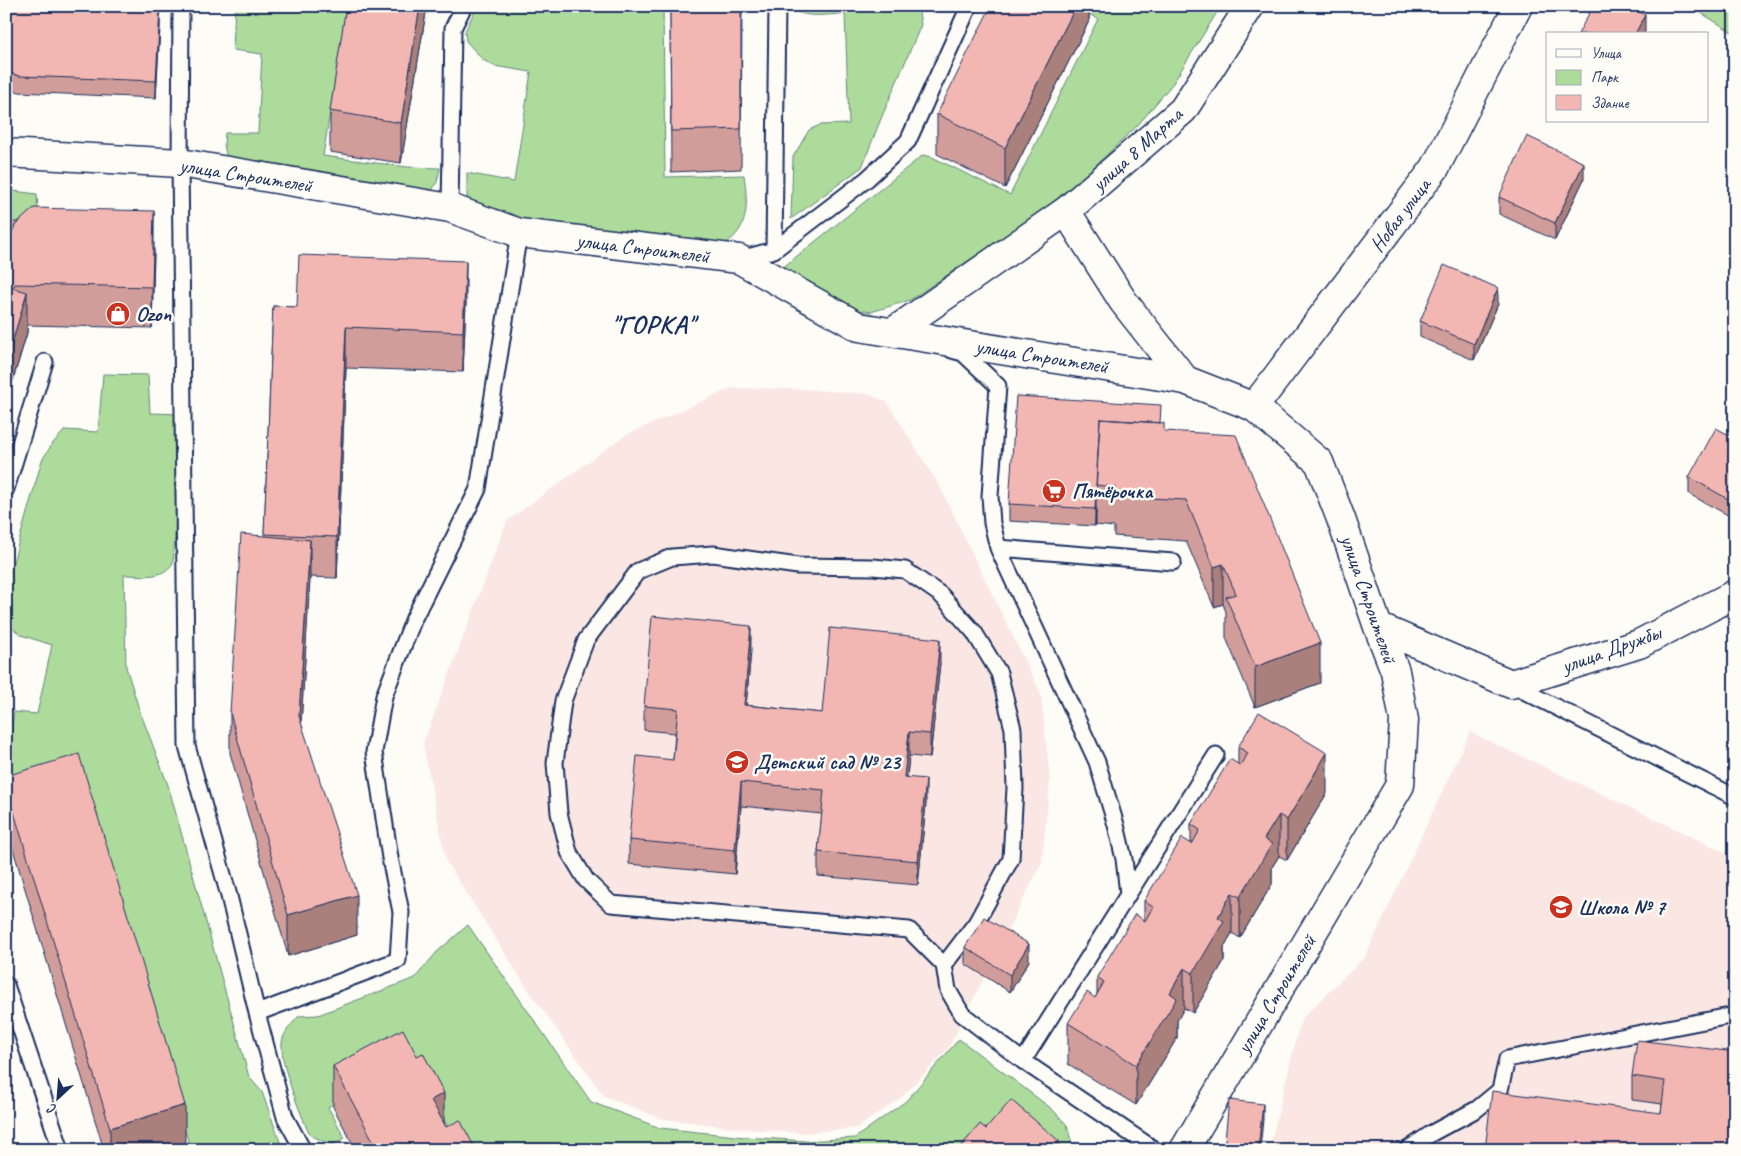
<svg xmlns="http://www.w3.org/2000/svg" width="1741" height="1156" font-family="Caveat,sans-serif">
	<rect width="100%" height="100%" fill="#fdfcf7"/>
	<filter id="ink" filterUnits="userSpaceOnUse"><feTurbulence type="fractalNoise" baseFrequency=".02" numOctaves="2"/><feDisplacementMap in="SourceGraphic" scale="10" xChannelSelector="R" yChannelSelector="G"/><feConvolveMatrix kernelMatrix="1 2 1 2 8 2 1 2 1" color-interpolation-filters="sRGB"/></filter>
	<g filter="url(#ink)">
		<path fill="#fae7e3" d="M 732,388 L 802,389 L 868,394 L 887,402 L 940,487 L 1041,694 L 1050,780 L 1042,862 L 948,1049 L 902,1097 L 857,1128 L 803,1133 L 746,1129 L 663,1119 L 604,1096 L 527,988 L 446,861 L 423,744 L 507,521 L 624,436 Z
			M 1470,732 L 1735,857 L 1735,1150 L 1269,1150 L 1301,1019 L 1365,957 Z"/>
		<path fill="#addb9b" stroke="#64857c" d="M 235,6 L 347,6 L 323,156 L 407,167 L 440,168 L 437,182 L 428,197 L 227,159 L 224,145 L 225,133 L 258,133 L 262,54 L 233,50 Z
			M 477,6 L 663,6 L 665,177 L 744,175 C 747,199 751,225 728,242 C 723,245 716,247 710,250 L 504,220 L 467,204 L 467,173 L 514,182 L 531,72 L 494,66 L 483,60 L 466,41 L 465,31 Z
			M 793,6 L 918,6 L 921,25 L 880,121 L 862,167 L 791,219 L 793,157 L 809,130 L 820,125 L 849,124 L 845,14 C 828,14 809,19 793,10 Z
			M 1073,6 L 1221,6 L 1173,83 L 1138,125 L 1090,171 L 1059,200 L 910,300 L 871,312 L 837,306 L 776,273 L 923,155 L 932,157 L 1010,195 L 1098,19 Z
			M 1690,6 L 1735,6 L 1735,34 Z
			M 6,190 L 37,194 L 39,233 L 6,241 Z
			M 103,374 L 148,375 L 150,413 L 183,414 L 173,563 C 162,580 142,575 124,575 L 126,667 L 139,709 L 168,785 L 249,1077 L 262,1092 L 283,1150 L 191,1150 L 80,787 L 6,812 L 6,763 L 14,712 L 37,714 L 52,645 L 21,635 L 10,626 L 6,620 L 6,587 L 42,460 L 53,443 L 65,430 L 98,432 Z
			M 468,925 L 591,1102 L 660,1128 L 745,1137 L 806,1141 L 855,1138 L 906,1101 L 959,1039 L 1052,1109 L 1067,1125 L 1071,1139 L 1072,1150 L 461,1150 L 426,1087 L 404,1064 L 328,1107 L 345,1138 L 332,1145 L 312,1136 L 307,1129 C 298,1105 280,1066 282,1042 C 284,1031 293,1023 299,1016 L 318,1015 L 415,978 L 437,952 Z"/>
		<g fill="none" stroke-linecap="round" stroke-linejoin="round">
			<g stroke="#1b2f5e" stroke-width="19">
				<path id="service" d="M 181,6 L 180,163 L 187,746 L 229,896 L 257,1013 L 285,1117 L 303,1150
					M 450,208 L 453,28 L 464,6
					M 774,250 L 777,6
					M 740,259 L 774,250 L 867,179 L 908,141 L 967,11 L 966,6
					M 952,350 L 963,353 L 998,386 L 990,496 L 992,523 L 998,548
					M 6,489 L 45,362
					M 1512,685 L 1735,797
					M 1128,894 L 1124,859 L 1116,825 L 1097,762 L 998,548 L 1173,562
					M 944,965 L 909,930 L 611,904 L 586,880 L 569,852 L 559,813 L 555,763 L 563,701 L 586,640 L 638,571 L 672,557 L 713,554 L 798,566 L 873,567 L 905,570 L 941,595 L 974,632 L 999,673 L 1013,729 L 1015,788 L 1011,859 L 976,923 L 944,965 L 948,990 L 962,1014 L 1023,1061 L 1155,1150
					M 6,985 L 61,1150
					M 257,1013 L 398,960 L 401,912 L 390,858 L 374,752 L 384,696 L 414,618 L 478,489 L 519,233
					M 1023,1061 L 1216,755
					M 1407,1150 L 1432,1133 L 1477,1109 L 1500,1090 L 1507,1059 L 1735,1015"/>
			</g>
			<g stroke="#1b2f5e" stroke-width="31">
				<path id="minor" d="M 6,153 L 180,163 L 450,208 L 519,233 L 739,259 L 859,327 L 1185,380 L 1254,407 L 1319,462 L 1341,519 L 1378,627 L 1395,671 L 1404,720 L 1400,785 L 1184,1150
					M 1066,211 L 1123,301 L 1185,380
					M 893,332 L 1066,211 L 1183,110 L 1250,6
					M 1254,407 L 1435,168 L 1518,6
					M 1378,627 L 1511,684 L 1639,644 L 1735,594"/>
			</g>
			<use href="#service" stroke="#fdfcf7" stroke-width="15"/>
			<use href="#minor" stroke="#fdfcf7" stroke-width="28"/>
		</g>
		<path fill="#d19d9a" stroke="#1b2f5e" d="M 6,6 L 87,8 L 87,6 L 160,6 L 160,26 L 156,98 L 19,92 L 8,88 L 6,86 Z
			M 427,6 L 401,163 L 330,152 L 330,111 Z
			M 670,6 L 742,6 L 741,169 L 671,172 Z
			M 1089,6 L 1089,21 L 1005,188 L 937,154 L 937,114 Z
			M 1584,179 L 1555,240 L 1499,214 L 1499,197 Z
			M 6,226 L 154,251 L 152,328 L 27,325 L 27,333 L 6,403 Z
			M 466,302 L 463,372 L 346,368 L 337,578 L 310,577 L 301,723 L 357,935 L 288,956 L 230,753 L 230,713 L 264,536 L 273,306 L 297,307 Z
			M 1498,304 L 1474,360 L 1420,337 L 1420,321 Z
			M 1161,423 L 1164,431 L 1320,683 L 1255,707 L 1226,638 L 1226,612 L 1223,604 L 1214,607 L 1186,541 L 1114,536 L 1114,527 L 1096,525 L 1096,508 L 1095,526 L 1009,521 L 1009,504 Z
			M 1735,438 L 1735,519 L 1689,494 L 1689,477 Z
			M 751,650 L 746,705 L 822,713 L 940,663 L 930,758 L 909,756 L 907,777 L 926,803 L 918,885 L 818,876 L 818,852 L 822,814 L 741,806 L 735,874 L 629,864 L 629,840 L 673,760 L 675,733 L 644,730 L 644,706 Z
			M 1238,747 L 1327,793 L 1287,860 L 1279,856 L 1272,867 L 1272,884 L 1240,938 L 1232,933 L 1224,947 L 1224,961 L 1193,1013 L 1184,1008 L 1177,1021 L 1177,1038 L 1136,1105 L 1068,1064 L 1068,1023 L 1095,998 L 1097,994 L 1097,977 L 1144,920 L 1144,901 L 1191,844 L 1191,824 L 1238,764 Z
			M 6,776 L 185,1146 L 172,1150 L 104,1150 L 6,826 Z
			M 965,947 L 1029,961 L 1010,992 L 965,964 Z
			M 1735,1052 L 1661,1113 L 1662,1104 L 1632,1100 L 1632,1076 Z
			M 333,1066 L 444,1122 L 446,1127 L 476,1150 L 356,1150 L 333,1107 Z"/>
		<path fill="#aa807d" stroke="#1b2f5e" d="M 420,6 L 427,6 L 401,163 L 401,123 Z
			M 1076,6 L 1089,6 L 1089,21 L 1005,188 L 1005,148 Z
			M 160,9 L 160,26 L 156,98 L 156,81 Z
			M 1645,15 L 1645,32 L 1644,34 L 1635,34 Z
			M 1584,163 L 1584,179 L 1555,240 L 1555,223 Z
			M 154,211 L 154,251 L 152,328 L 152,287 Z
			M 466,261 L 466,302 L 463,372 L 463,332 Z
			M 1498,288 L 1498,304 L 1474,360 L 1474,344 Z
			M 27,292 L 27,333 L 6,403 L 6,363 Z
			M 346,327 L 346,368 L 337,578 L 337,537 Z
			M 1096,492 L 1096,508 L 1095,526 L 1095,509 Z
			M 310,540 L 310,580 L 299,756 L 299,716 Z
			M 1223,564 L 1223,604 L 1214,607 L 1214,567 Z
			M 751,626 L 751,650 L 744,729 L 744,705 Z
			M 940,639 L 940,663 L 930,758 L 930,734 Z
			M 1320,643 L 1320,683 L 1255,707 L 1255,667 Z
			M 909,732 L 909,756 L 904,801 L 904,777 Z
			M 1327,753 L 1327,793 L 1287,860 L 1287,820 Z
			M 926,779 L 926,803 L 918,885 L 918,861 Z
			M 741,782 L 741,806 L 735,874 L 735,850 Z
			M 1279,815 L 1279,856 L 1272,867 L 1272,884 L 1240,938 L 1240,897 L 1264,839 Z
			M 1232,893 L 1232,933 L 1224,947 L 1224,961 L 1193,1013 L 1193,973 L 1218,917 Z
			M 357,895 L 357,935 L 288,956 L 288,915 Z
			M 1029,944 L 1029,961 L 1010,992 L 1010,975 Z
			M 1184,968 L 1184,1008 L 1177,1021 L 1177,1038 L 1136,1105 L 1136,1065 L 1170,993 Z
			M 444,1093 L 444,1133 L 431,1100 Z
			M 1263,1104 L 1263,1120 L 1260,1150 L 1258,1150 Z
			M 185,1105 L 185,1146 L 172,1150 L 110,1150 L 110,1128 Z
			M 1059,1141 L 1059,1150 L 1051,1150 Z"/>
		<path fill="#f3b7b3" stroke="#1b2f5e" d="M 6,6 L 160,9 L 156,81 L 19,76 L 8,72 L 6,69 Z
			M 346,6 L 420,6 L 401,123 L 330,111 Z
			M 670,6 L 741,6 L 741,129 L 671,131 Z
			M 991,6 L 1076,6 L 1005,148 L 937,114 Z
			M 1593,6 L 1628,6 L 1645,15 L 1635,34 L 1578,34 Z
			M 1527,136 L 1584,163 L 1555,223 L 1499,197 Z
			M 34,208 L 154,211 L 152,287 L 15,284 L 13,288 L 27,292 L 6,363 L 6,247 L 15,225 Z
			M 20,221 L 15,225 L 6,247 L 6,226 L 8,224 Z
			M 299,255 L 466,261 L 463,332 L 346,327 L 337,537 L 264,534 L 273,306 L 297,307 Z
			M 1444,265 L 1498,288 L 1474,344 L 1420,321 Z
			M 1016,396 L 1161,405 L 1160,423 L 1100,419 L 1095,509 L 1009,504 Z
			M 1100,419 L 1164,423 L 1164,431 L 1236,435 L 1320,643 L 1255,667 L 1226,597 L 1236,594 L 1223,564 L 1214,567 L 1186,500 L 1114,496 L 1115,487 L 1096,485 Z
			M 1716,428 L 1735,438 L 1735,503 L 1689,477 Z
			M 241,534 L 310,540 L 299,716 L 357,895 L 288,915 L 230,713 Z
			M 652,616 L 751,626 L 744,705 L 822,713 L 830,628 L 940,639 L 930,734 L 909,732 L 904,777 L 926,779 L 918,861 L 818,852 L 824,790 L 741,782 L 735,850 L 629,840 L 637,756 L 673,760 L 678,709 L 644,706 Z
			M 1259,712 L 1327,753 L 1287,820 L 1279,815 L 1264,839 L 1272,844 L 1240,897 L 1232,893 L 1218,917 L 1224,921 L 1193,973 L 1184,968 L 1170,993 L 1177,998 L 1136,1065 L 1068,1023 L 1087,992 L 1095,998 L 1104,982 L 1097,977 L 1135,914 L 1145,921 L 1153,907 L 1144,901 L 1182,838 L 1192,844 L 1200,830 L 1191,824 L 1230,759 L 1241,766 L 1248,753 L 1238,747 Z
			M 79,754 L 185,1105 L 110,1128 L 6,786 L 6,776 Z
			M 984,917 L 1029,944 L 1010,975 L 965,947 Z
			M 403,1029 L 417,1056 L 423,1053 L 444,1093 L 431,1100 L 446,1127 L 460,1120 L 476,1150 L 378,1150 L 333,1066 Z
			M 1637,1040 L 1735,1052 L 1735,1150 L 1485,1150 L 1492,1091 L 1661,1113 L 1665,1081 L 1632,1076 Z
			M 1011,1100 L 1059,1141 L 1051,1150 L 958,1150 L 980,1124 L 986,1129 Z
			M 1229,1100 L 1263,1104 L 1258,1150 L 1224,1150 Z"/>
	</g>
	<defs>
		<g id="shop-disc" transform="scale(1.25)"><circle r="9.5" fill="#c8321e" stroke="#fdfcf7"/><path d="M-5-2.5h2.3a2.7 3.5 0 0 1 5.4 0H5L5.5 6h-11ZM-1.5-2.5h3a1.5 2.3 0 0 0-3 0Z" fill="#fff"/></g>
		<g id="supermarket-disc" transform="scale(1.25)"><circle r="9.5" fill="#c8321e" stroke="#fdfcf7"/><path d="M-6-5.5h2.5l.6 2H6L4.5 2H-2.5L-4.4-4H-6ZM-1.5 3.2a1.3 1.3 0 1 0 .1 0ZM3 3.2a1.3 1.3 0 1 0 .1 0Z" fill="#fff"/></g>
		<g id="school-disc" transform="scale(1.25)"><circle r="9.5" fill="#c8321e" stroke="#fdfcf7"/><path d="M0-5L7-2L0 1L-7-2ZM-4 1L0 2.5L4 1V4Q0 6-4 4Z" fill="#fff"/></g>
	</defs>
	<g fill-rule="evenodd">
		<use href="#shop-disc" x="118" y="314"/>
		<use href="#supermarket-disc" x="1054" y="491"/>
		<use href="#school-disc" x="737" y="762"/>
		<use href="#school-disc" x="1561" y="907"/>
	</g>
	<g text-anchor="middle" stroke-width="5" stroke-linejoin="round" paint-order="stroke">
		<g font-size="21" fill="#1b2f5e" stroke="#fdfcf7">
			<text transform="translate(1137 149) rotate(-42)" y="7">улица 8 Марта</text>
			<text transform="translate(246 175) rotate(9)" y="7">улица Строителей</text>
			<text transform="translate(1400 215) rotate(-53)" y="7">Новая улица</text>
			<text transform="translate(643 248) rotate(7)" y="7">улица Строителей</text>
			<text transform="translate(1042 356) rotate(9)" y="7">улица Строителей</text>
			<text transform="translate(1369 599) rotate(71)" y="7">улица Строителей</text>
			<text transform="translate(1611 649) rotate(-20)" y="7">улица Дружбы</text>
			<text transform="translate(1276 994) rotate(-59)" y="7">улица Строителей</text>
		</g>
		<g font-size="21" font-weight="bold" fill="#1b2f5e" stroke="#fdfcf7" text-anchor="start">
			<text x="136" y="321">Ozon</text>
			<text x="1072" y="498">Пятёрочка</text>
			<text x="754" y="769">Детский сад № 23</text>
			<text x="1578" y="914">Школа № 7</text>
		</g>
		<g font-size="26" font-weight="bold" letter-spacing="1" fill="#1b2f5e" stroke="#fdfcf7">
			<text x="653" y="333">"ГОРКА"</text>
		</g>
	</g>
	<rect width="1741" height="1156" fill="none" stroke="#fdfcf7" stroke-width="25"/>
	<rect x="12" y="12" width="1716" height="1131" fill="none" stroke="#1b2f5e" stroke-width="2" filter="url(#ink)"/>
	<rect x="1546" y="32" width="162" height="90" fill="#fdfcf7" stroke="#a3aaba"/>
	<rect x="1556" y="49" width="25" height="8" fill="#fdfcf7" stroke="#a3aaba"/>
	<text x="1591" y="58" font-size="15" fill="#1b2f5e">Улица</text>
	<rect x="1556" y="70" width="25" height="15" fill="#addb9b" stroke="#a3aaba"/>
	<text x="1591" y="82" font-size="15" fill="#1b2f5e">Парк</text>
	<rect x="1556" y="95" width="25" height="15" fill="#f3b7b3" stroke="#a3aaba"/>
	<text x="1591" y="108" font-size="15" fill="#1b2f5e">Здание</text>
	<g transform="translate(58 1098) rotate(206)" stroke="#fdfcf7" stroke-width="4" paint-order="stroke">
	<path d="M0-4L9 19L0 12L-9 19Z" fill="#1b2f5e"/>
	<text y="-8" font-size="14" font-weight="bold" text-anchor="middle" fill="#1b2f5e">С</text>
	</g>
</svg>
